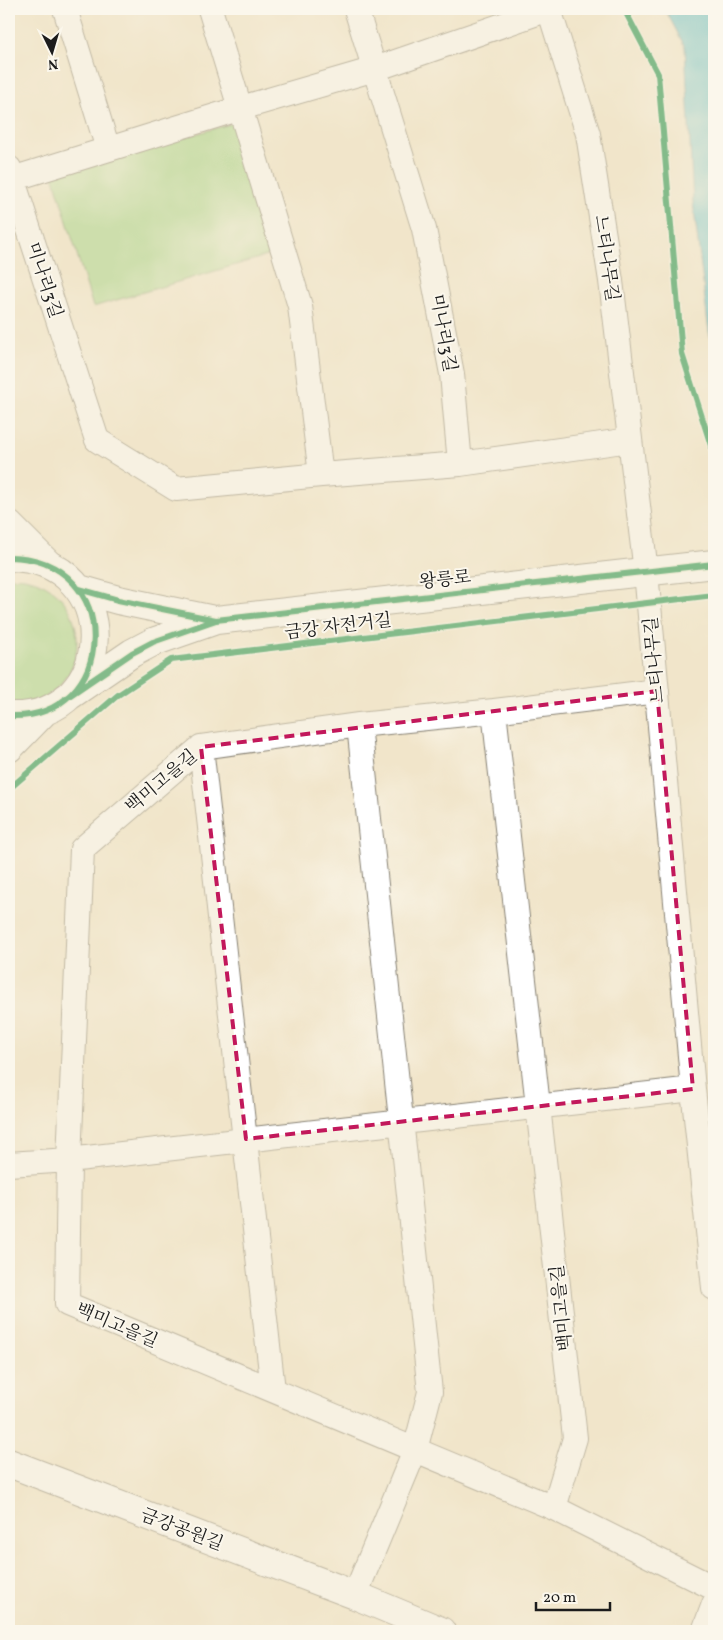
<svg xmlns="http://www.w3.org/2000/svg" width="723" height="1640" font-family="Vollkorn,'Noto Serif KR',serif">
	<rect width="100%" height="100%" fill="#fbf7ec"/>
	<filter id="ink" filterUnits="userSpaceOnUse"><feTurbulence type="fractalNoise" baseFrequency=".02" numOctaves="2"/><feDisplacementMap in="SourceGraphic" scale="10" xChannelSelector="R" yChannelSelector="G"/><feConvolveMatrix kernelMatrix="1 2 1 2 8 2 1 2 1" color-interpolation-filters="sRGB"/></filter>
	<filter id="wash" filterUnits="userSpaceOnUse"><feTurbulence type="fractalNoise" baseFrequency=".0096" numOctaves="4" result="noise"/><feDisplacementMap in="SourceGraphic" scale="20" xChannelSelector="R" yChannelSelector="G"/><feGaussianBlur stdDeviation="1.12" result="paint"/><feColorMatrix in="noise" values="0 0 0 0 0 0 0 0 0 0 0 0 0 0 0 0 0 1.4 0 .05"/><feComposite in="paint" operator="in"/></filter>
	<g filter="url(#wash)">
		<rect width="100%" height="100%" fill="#f1e5ca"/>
		<path fill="#a2d687" stroke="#5f7952" d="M 244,120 L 283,251 L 93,307 L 53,175 Z
			M 9,578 C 14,578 19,577 24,578 C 89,589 96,679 35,702 C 28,705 17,705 9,706 Z"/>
		<path fill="#55c0d1" stroke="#386e76" d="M 665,9 L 709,9 L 714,20 L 714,351 L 709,332 L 693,202 L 685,47 Z"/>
	</g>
	<g filter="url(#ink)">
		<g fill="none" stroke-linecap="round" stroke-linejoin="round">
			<g stroke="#868073" stroke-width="26">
				<path id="street" d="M 65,9 L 108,149
					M 210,9 L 300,306 L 321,475
					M 356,9 L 424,229 L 452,374 L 460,464
					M 549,9 L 588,134 L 611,281 L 646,572 L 693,1089 L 714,1288
					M 9,168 L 97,440 L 176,489 L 321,475 L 460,464 L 630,440
					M 9,180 L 241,108 L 375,69 L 549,9
					M 494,711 L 575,1438 L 554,1508
					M 201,747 L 82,849 L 69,1160 L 67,1304 L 554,1508 L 714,1588
					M 201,747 L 273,1390
					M 201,747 L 359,725 L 494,711 L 657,691
					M 9,1164 L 69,1160 L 693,1089
					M 355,1595 L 415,1450 L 430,1392 L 359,725
					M 704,1631 L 714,1604"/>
			</g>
			<g stroke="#868073" stroke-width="30">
				<path id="secondary" d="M 9,525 L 48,564
					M 9,1463 L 355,1595 L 441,1631"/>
			</g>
			<g stroke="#868073" stroke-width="30">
				<path id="primary" d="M 9,557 C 125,558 119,721 9,716
					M 79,589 L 118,600 L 214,620
					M 66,698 L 132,653 L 153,642 L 216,620 L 714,564
					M 9,748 L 45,711"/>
			</g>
			<use href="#street" stroke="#fff" stroke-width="24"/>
			<use href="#secondary" stroke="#fff" stroke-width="28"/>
			<use href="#primary" stroke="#fff" stroke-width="28"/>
			<g stroke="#fbf7ec" stroke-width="9">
				<path id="cycleway" d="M 624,9 L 658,74 L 682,354 L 714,455
					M 9,557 C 125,558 119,721 9,716
					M 79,589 L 118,600 L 216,620
					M 66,698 L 132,653 L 153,642 L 216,620 L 714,564
					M 9,789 L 118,695 L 171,660 L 714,595"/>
			</g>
			<use href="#cycleway" stroke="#00873e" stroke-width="6"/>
		</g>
	</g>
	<path d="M0 0H723V1640H0ZM 657,691 L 693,1089 L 246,1139 L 201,747 Z" fill="#f1e5ca" fill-opacity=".55" fill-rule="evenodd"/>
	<path fill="none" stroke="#c2185b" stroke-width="4" stroke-dasharray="10 6" stroke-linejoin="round" d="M 657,691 L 693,1089 L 246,1139 L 201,747 Z"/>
	<g text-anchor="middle" stroke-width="4" stroke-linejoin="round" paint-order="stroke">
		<g font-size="18" fill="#1c1c1c" stroke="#fbf7ec">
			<text transform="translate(607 258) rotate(82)" y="6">느티나무길</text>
			<text transform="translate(45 280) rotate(72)" y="6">미나리3길</text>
			<text transform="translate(444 333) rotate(80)" y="6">미나리3길</text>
			<text transform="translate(445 579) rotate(-6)" y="6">왕릉로</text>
			<text transform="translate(338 626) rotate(-7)" y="6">금강 자전거길</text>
			<text transform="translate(654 660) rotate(-95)" y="6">느티나무길</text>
			<text transform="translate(161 781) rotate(-40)" y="6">백미고을길</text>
			<text transform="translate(561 1308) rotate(-96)" y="6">백미고을길</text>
			<text transform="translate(117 1325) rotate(23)" y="6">백미고을길</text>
			<text transform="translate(182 1529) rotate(21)" y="6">금강공원길</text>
		</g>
	</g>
	<rect width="723" height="1640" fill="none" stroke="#fbf7ec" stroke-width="30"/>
	<g transform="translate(52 52) rotate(175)" stroke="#fbf7ec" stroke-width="4" paint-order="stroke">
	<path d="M0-4L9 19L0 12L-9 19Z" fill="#1c1c1c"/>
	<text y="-8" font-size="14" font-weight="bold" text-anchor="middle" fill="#1c1c1c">N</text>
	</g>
	<path d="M536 1602v8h74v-8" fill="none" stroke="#1c1c1c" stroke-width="2.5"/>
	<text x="543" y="1602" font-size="15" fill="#1c1c1c" stroke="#fbf7ec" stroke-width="4" paint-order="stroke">20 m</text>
</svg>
